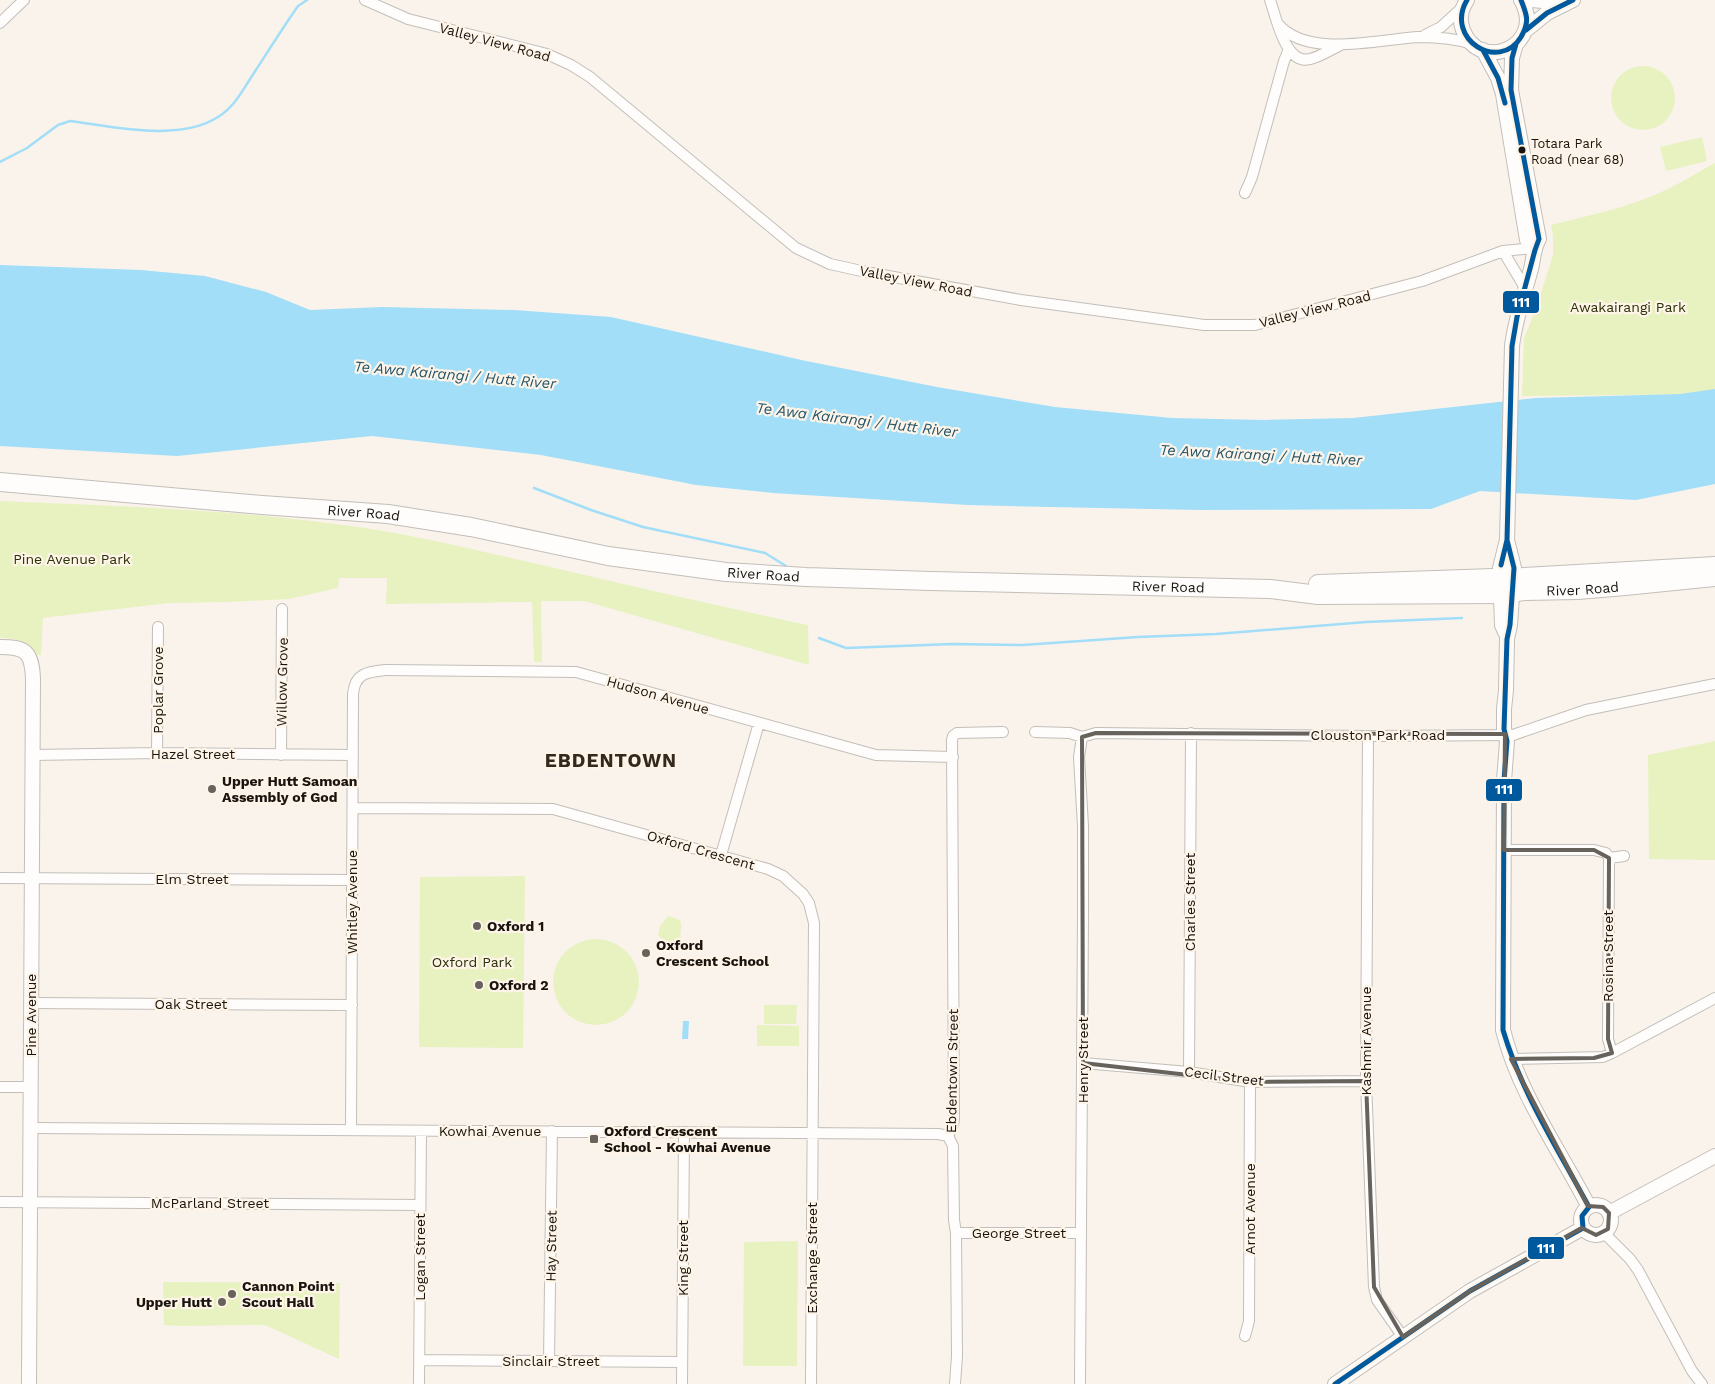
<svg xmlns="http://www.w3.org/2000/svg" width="1715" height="1384" font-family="'Work Sans',sans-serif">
	<rect width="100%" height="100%" fill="#f9f3ec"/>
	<path fill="#e8f2c1" d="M1611 98a32 32 0 1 1 64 0a32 32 0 1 1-64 0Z
		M 1702,137 L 1707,161 L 1666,171 L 1660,147 Z
		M 1715,163 L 1715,394 L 1522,396 L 1524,338 L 1536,309 L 1553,255 L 1553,236 L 1551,225 C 1583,217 1616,210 1647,198 C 1671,189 1693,175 1715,163 Z
		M 0,501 C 122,506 245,510 365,528 C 429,538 492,554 555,568 C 639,588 723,607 808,625 L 809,665 L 584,601 L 541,601 L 542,662 L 534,662 L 532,602 L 386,604 L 387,578 L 339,578 L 338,588 L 289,599 L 228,602 L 169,603 L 43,618 L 41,655 L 36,655 C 24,639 19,639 0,638 Z
		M 1715,741 L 1715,860 L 1649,859 L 1648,755 Z
		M 525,876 L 523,1048 L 419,1047 L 420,877 Z
		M 668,916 L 680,920 C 683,927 679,932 681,939 L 677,948 L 672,949 L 658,935 L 660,926 Z
		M553 982a43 43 0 1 1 86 0a43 43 0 1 1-86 0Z
		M 764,1005 L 797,1005 L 796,1024 L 764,1024 Z
		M 757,1025 L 799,1026 L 799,1046 L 757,1046 Z
		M 798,1241 L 797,1366 L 743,1366 L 744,1242 Z
		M 163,1282 L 340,1283 L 339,1359 L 265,1325 L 179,1326 L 164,1325 Z"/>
	<path fill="#a2def8" d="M 0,265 L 141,270 L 205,276 L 266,292 L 310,310 L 382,307 L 514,310 L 611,317 L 806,361 L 937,387 L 1055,407 L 1172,418 L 1264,420 L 1353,418 L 1536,398 L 1680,394 L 1715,389 L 1715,484 L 1636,500 L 1480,491 L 1431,509 L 1200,510 L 1051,507 L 968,505 L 773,493 L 696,485 L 541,455 L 372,436 L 177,456 L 0,446 Z
		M 683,1021 L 689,1021 L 688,1039 L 682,1039 Z"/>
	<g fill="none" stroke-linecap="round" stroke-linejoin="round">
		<path stroke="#a2def8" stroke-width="2.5" d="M 0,162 L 27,148 L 58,125 L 70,121 C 119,127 197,147 233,104 C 240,96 246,85 252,76 C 267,53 282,29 298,6 L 307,0
			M 534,488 L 591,510 L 643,527 L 765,553 L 786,566
			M 819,638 L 846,648 L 953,644 L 1023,645 L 1138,637 L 1216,634 L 1366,622 L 1462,618"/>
		<g stroke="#c3beb8" stroke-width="12">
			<path id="street" d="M 365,0 L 408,19 L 547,54 L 571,65 L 590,77 L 796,248 L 830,264 L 866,272 L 1021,300 L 1204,325 L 1255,325 L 1422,281 L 1503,251 L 1534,248
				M 1270,0 C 1276,16 1285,66 1310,59 C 1320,57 1330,50 1339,46
				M 0,23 L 24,0
				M 1278,24 C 1308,59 1379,39 1419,37 C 1437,37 1454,38 1472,44
				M 1425,35 L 1441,27 L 1463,7
				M 1245,193 L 1252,177 L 1284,61 L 1289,49
				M 1503,251 L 1525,288
				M 1035,732 L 1070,733 L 1082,737 L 1096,733 L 1368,736 L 1513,735 L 1586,710 L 1715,684
				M 1368,736 L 1366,1081 L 1374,1287 L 1377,1300 L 1403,1337
				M 157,753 L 158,627
				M 32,755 L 157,753 L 353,755
				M 281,755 L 282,609
				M 353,808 L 553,809 L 768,869 L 783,876 L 803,894 L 809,903 L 814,923 L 811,1384
				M 1504,850 L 1594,850 L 1606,853 L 1609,858 L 1624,856
				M 721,855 L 759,723
				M 1609,858 L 1608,1039 L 1612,1053
				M 0,878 L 353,880
				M 31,1003 L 352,1005
				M 1511,1059 L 1603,1057 L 1612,1053 L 1715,998
				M 1083,1063 L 1189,1072 L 1250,1082 L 1366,1081
				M 1189,1072 L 1191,733
				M 0,1087 L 31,1087
				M 31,1128 L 938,1134 L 948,1136
				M 351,1130 L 353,694 C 355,673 367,672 386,670 L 576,672 L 876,755 L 953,757
				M 948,1136 L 953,1125 L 954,1119 L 952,740 L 953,736 L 957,733 L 1003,732
				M 948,1136 L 953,1146 L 954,1220 L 956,1233 L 957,1356 L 955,1384
				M 0,1202 L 420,1205
				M 956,1233 L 1081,1233
				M 1604,1233 L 1630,1259 L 1638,1270 L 1692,1371 L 1702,1384
				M 1245,1336 L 1249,1321 L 1250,1082
				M 419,1360 L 682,1362
				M 549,1361 L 552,1131
				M 419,1384 L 421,1131
				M 682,1384 L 684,1132
				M 1080,1384 L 1083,913 L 1083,826 L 1079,757 L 1082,737"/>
		</g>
		<g stroke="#c3beb8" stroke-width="16">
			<path id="secondary" d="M 1467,0 C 1461,9 1459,20 1463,30 C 1480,75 1547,45 1521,0
				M 1532,0 L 1564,3
				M 1526,30 L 1547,13 L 1573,0
				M 1483,50 L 1498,78 L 1503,94 L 1527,240 L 1534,248
				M 1507,540 L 1514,568 L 1510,625 L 1507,639 L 1506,690 L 1504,709 L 1504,729 L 1507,741 L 1504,781 L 1503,1030 C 1519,1094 1559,1149 1589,1207
				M 1505,632 L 1502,625 L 1500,568 L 1507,540 L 1512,346 C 1515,320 1524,295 1531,269 C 1534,258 1533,249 1539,239 L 1511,90 L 1512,58 L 1516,44
				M 0,647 C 26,647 32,652 33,679 L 29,1384
				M1581 1220a15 15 0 1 1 30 0a15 15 0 1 1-30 0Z
				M 1609,1213 L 1715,1156
				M 1335,1384 L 1470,1291 L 1583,1228"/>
		</g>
		<g stroke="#c3beb8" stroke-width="20">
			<g id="highway">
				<path id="s1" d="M 0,482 L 262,505 L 388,514 L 471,527 L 608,556 L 726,572 L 806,577 L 931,581 L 1270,589 L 1318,595 L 1501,594 L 1524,591 L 1578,590 L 1625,586 L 1715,577"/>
				<path d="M 1318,584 L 1523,577 L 1715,566"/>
			</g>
		</g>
		<use href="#street" stroke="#fefdfc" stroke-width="10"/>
		<use href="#secondary" stroke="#fefdfc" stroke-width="14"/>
		<use href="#highway" stroke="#fefdfc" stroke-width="18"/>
		<g stroke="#fef4e7" stroke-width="9">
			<path id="bus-1" d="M 1467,0 C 1444,39 1499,73 1521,37 C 1525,30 1528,22 1526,15 C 1525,10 1523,5 1521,0
				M 1526,30 L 1547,13 L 1573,0
				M 1483,50 L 1498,78 L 1505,103
				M 1501,565 L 1507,540 L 1512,346 L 1517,317 L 1535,250 L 1539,239 L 1511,90 L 1512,58 L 1516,44
				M 1335,1384 L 1470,1291 L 1583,1228 L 1582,1216 L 1589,1207 C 1558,1149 1522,1094 1503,1030 L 1504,781 L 1507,741 L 1504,729 L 1507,639 L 1510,625 L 1514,568 L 1507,540"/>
		</g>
		<use href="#bus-1" stroke="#00599c" stroke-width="5"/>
	</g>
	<path fill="none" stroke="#67625c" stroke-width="4" stroke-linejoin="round" d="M 1096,733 L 1505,734 L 1504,850 L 1594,850 L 1609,858 L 1608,1039 L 1612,1053 L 1594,1058 L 1511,1059 L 1588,1206 L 1603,1207 L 1609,1213 L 1608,1229 L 1596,1235 L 1582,1228 L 1470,1291 L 1403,1337 L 1374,1287 L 1366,1081 L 1250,1082 L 1083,1063 L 1082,737 Z"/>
	<circle fill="#19140f" stroke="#fef4e7" stroke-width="2" cx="1522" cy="150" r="4.5"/>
	<g fill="#67625c" stroke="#fef4e7" stroke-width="2">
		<circle cx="212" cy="789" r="5"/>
		<circle cx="477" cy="926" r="5"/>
		<circle cx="646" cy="953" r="5"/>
		<circle cx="479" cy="985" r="5"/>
		<rect x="589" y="1134" width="10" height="10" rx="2.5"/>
		<circle cx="232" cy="1294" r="5"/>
		<circle cx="222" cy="1302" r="5"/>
	</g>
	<g text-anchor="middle" stroke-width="4.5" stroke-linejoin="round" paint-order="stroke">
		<g font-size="13" fill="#19140f" stroke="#fef4e7" text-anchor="start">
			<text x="1531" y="148">Totara Park<tspan x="1531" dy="16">Road (near 68)</tspan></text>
		</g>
		<g font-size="14" fill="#19140f" stroke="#fef4e7">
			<text transform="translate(495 42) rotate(15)" y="5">Valley View Road</text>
			<text transform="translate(916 281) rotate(11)" y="5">Valley View Road</text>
			<text transform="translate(1315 309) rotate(-14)" y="5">Valley View Road</text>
			<text dy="5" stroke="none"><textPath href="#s1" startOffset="365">River Road</textPath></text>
			<text dy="5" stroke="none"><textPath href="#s1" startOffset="770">River Road</textPath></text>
			<text dy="5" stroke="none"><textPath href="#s1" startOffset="1175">River Road</textPath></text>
			<text dy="5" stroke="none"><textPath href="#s1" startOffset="1590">River Road</textPath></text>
			<text transform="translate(282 682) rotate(-89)" y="5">Willow Grove</text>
			<text transform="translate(158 690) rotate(-90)" y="5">Poplar Grove</text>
			<text transform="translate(658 695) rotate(16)" y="5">Hudson Avenue</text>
			<text x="1378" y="740">Clouston Park Road</text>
			<text x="193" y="759">Hazel Street</text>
			<text transform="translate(701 850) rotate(16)" y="5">Oxford Crescent</text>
			<text x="192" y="884">Elm Street</text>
			<text transform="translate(352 902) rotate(-90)" y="5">Whitley Avenue</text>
			<text transform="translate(1190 902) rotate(-90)" y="5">Charles Street</text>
			<text transform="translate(1608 956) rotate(-90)" y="5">Rosina Street</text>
			<text x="191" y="1009">Oak Street</text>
			<text transform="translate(31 1015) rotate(-90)" y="5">Pine Avenue</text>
			<text transform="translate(1366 1041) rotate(-90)" y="5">Kashmir Avenue</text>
			<text transform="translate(1083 1060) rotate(-90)" y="5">Henry Street</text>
			<text transform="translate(952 1071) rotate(-89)" y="5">Ebdentown Street</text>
			<text transform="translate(1224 1076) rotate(7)" y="5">Cecil Street</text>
			<text x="490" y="1136">Kowhai Avenue</text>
			<text x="210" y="1208">McParland Street</text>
			<text transform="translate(1250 1209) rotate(-90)" y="5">Arnot Avenue</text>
			<text x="1019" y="1238">George Street</text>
			<text transform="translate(551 1246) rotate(-89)" y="5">Hay Street</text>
			<text transform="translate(420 1257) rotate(-90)" y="5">Logan Street</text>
			<text transform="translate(683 1258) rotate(-90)" y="5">King Street</text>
			<text transform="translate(812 1258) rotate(-90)" y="5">Exchange Street</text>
			<text x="551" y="1366">Sinclair Street</text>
		</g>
		<g font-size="14" fill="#293208" stroke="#fef4e7">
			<text x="1628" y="312">Awakairangi Park</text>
			<text x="72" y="564">Pine Avenue Park</text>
			<text x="472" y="967">Oxford Park</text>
		</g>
		<g font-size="14" font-weight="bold" fill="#19140f" stroke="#fef4e7" text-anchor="start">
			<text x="222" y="786">Upper Hutt Samoan<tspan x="222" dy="16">Assembly of God</tspan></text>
			<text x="487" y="931">Oxford 1</text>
			<text x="656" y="950">Oxford<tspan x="656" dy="16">Crescent School</tspan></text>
			<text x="489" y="990">Oxford 2</text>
			<text x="604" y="1136">Oxford Crescent<tspan x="604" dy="16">School - Kowhai Avenue</tspan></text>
			<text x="242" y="1291">Cannon Point<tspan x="242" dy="16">Scout Hall</tspan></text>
			<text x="212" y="1307" text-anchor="end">Upper Hutt</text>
		</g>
		<g font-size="15" font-style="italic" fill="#25566c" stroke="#fef4e7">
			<text transform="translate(455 375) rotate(5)" y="5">Te Awa Kairangi / Hutt River</text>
			<text transform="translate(857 420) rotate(7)" y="5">Te Awa Kairangi / Hutt River</text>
			<text transform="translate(1261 455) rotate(3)" y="5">Te Awa Kairangi / Hutt River</text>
		</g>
		<g font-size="19" font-weight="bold" letter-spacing="1" fill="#332a1d" stroke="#fef4e7">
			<text x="611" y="767">EBDENTOWN</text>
		</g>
	</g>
	<g stroke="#fef4e7" stroke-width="2">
		<rect x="1502" y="290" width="38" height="24" rx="5" fill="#00599c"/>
		<rect x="1485" y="778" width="38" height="24" rx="5" fill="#00599c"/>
		<rect x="1527" y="1236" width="38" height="24" rx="5" fill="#00599c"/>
	</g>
	<g font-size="14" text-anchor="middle" font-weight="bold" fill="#fff">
		<text x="1521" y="307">111</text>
		<text x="1504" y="794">111</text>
		<text x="1546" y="1253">111</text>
	</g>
</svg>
